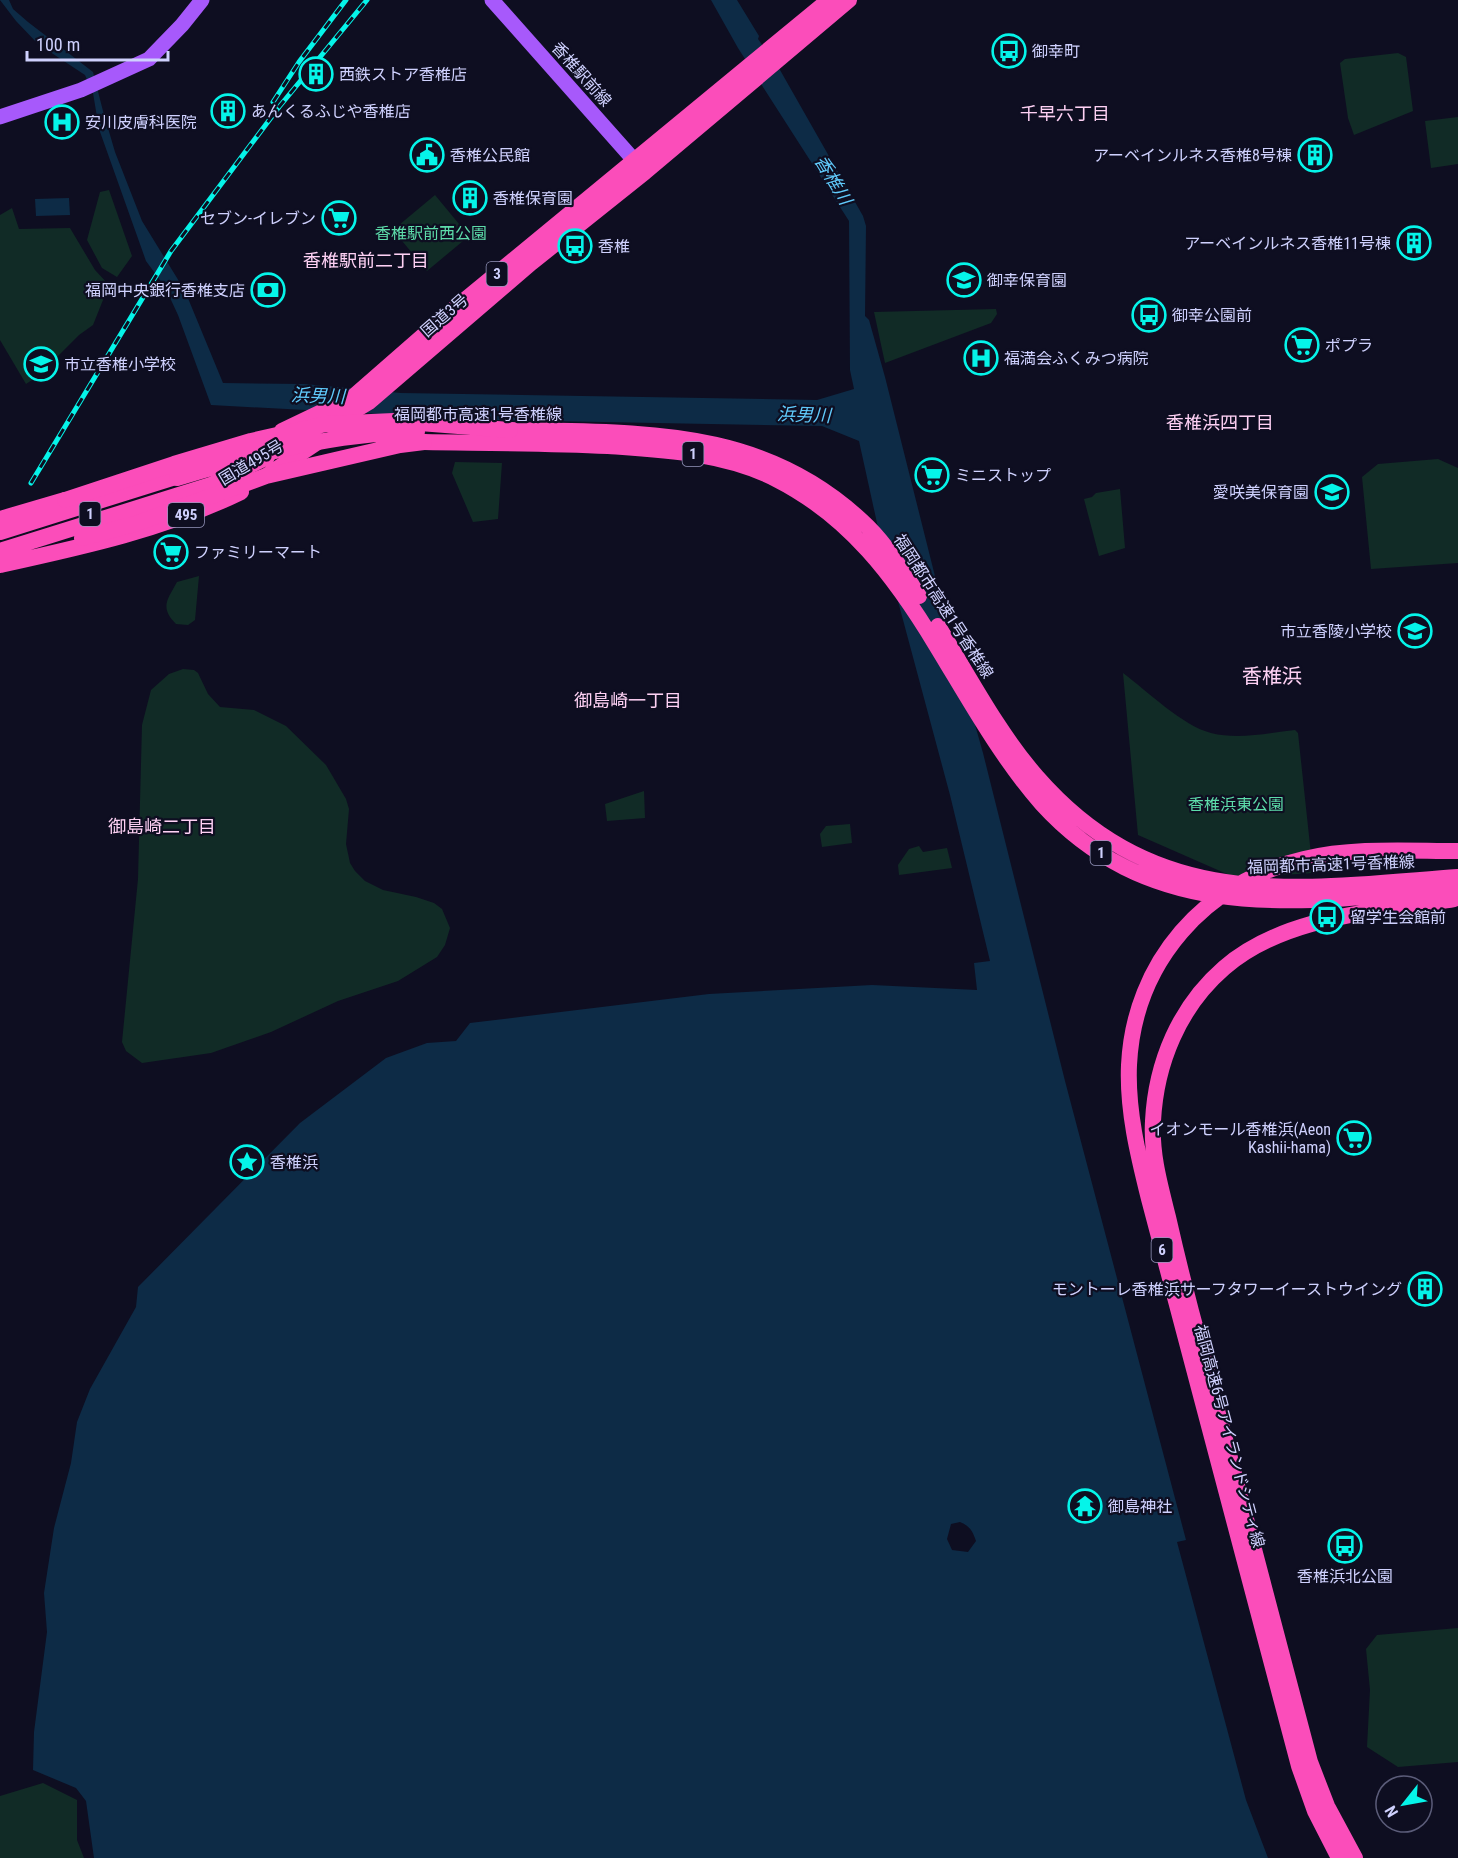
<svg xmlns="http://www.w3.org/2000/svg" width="1458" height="1858" font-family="'Roboto Condensed','Noto Sans JP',sans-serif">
	<rect width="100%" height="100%" fill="#0e0e21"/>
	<path fill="#112b26" d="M 1398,53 L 1406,57 L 1413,111 L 1354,135 L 1348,118 L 1340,63 L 1345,59 Z
		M 1458,117 L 1458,164 L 1431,168 L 1425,121 Z
		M 109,190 L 132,256 L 117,277 L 102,268 L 87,240 L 100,192 Z
		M 435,195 L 469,236 L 427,271 L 393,230 Z
		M 12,208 L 19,229 L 70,228 L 95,270 L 109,285 L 93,325 L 79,335 L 38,376 L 26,384 L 0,340 L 0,215 Z
		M 996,309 L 997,314 L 991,323 L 885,363 L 874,312 Z
		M 1438,459 L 1458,468 L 1458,563 L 1371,569 L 1362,477 L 1378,464 Z
		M 455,462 L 502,463 L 498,519 L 473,522 L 452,473 Z
		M 1120,489 L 1125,548 L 1099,556 L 1084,499 L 1092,497 L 1096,493 Z
		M 199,576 L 195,620 L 188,625 L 176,624 C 159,607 168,599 177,582 Z
		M 183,669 L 194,670 L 198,673 L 208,694 L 220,707 L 254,710 L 286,726 L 326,765 L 346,799 L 349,809 L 346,844 L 350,863 L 355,871 L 365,881 L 383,890 L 416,897 L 434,903 L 442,909 L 450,928 L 445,945 L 437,957 L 398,981 L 338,1001 L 271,1032 L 211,1053 L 142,1063 L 126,1051 L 122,1042 L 138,879 L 142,725 L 151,690 L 169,674 Z
		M 1123,673 C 1147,691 1183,726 1211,733 C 1238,740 1268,733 1295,730 L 1298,733 L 1313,873 L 1236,878 L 1138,835 Z
		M 644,791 L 645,818 L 607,821 L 605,804 Z
		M 850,824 L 852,843 L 822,847 L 820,834 L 826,826 Z
		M 919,846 L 923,852 L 947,848 L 952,868 L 899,875 L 898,865 L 909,849 Z
		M 1458,1628 L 1458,1762 L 1398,1767 L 1367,1747 L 1370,1690 L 1366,1649 L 1377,1635 Z
		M 43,1783 L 77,1800 L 77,1840 L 84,1858 L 0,1858 L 0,1796 Z"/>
	<path fill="#0d2b46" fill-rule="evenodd" d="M 0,0 L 9,0 L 13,9 L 28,22 L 93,72 L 103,111 L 115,152 L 142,221 L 185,291 L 223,383 L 304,384 L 401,393 L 817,400 L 854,389 L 850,370 L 849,221 L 738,48 L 711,0 L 737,0 L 759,36 L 758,39 L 780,70 L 863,216 L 866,226 L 865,316 L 869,320 L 885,377 L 950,636 L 983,753 L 1065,1081 L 1186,1540 L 1177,1542 L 1246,1800 L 1268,1858 L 94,1858 L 86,1801 L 76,1788 L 33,1770 L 34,1732 L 47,1632 L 44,1593 L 54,1528 L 71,1463 L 77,1422 L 90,1389 L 136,1307 L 138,1287 L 300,1123 L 386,1058 L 427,1043 L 456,1041 L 470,1023 L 709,994 L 872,985 L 977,990 L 974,963 L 990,961 L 950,795 L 877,523 L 859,441 L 822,426 L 493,420 L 211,405 L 178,315 L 165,287 L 146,261 L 99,129 L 93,93 L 85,75 L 38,44 L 16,21 ZM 960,1522 C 970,1526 973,1532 976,1541 L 968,1552 L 952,1550 L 947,1539 L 951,1524 Z
		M 69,198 L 70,215 L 36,216 L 35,199 Z"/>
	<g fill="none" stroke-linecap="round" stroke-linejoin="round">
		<path stroke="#a759fb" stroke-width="15" d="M 492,0 L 641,168
			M 0,117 L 81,90 L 149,59 L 182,25 L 202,0"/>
		<path stroke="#fb4dba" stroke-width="16" d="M 331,425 L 369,402 L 531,263 L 645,172 L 849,0
			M 510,430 C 643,433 766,426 868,527 C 888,547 904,573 919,596
			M 282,431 L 353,397 L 448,314 L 829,0
			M 424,442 C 485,443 547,443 608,446 C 665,450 725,453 776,479 C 849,516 895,577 936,645 C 969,699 1000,756 1042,804 C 1156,929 1307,901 1458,889
			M 268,475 L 319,441
			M 0,519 L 65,500
			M 0,532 L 191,472
			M 0,551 L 211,485 L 267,457
			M 0,565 C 82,547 165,529 241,492
			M 938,626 C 968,675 999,734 1037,777 C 1157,914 1296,889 1458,877
			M 1339,1858 L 1315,1811 L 1299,1766 L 1149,1199 C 1138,1155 1127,1110 1129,1065 C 1134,962 1205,882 1304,859 C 1354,847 1407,851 1458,851
			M 1355,1858 L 1327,1806 L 1310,1762 C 1274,1624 1238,1486 1201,1348 C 1189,1305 1178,1261 1168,1217 C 1160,1185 1151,1154 1153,1121 C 1156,1063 1179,1007 1224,968 C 1285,915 1378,912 1454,899"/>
		<g stroke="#05f4e9" stroke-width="5">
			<path id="rail" d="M 273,102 L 299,62 L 346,0
				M 31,483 L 171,251 L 279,107 L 367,0"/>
		</g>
		<use href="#rail" stroke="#0e0e21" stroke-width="3" stroke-dasharray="9" stroke-linecap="butt"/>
		<path stroke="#fb4dba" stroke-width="16" d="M 177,478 C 256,454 334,433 417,432
			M 65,500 L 174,464 L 251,441 L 326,424 L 394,421 L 510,430
			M 82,538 L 135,524 L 266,476 L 400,445 L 424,442"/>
	</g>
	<defs>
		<g id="bus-ring" transform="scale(1.725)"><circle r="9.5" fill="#0e0e21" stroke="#05f4e9" stroke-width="1.5"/><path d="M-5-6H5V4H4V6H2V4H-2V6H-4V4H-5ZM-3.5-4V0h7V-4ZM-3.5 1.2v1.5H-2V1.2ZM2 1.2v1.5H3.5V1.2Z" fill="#05f4e9"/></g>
		<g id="building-ring" transform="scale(1.725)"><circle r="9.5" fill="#0e0e21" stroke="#05f4e9" stroke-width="1.5"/><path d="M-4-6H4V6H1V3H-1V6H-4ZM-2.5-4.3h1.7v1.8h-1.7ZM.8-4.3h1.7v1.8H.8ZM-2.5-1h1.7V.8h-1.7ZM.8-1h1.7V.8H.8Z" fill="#05f4e9"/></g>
		<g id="hospital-ring" transform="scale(1.725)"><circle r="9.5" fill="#0e0e21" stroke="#05f4e9" stroke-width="1.5"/><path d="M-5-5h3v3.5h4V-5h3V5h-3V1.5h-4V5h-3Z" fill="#05f4e9"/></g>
		<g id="civic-ring" transform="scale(1.725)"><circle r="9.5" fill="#0e0e21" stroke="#05f4e9" stroke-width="1.5"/><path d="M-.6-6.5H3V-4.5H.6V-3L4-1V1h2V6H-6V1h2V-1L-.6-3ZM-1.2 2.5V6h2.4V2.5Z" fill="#05f4e9"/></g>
		<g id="supermarket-ring" transform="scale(1.725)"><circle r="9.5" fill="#0e0e21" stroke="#05f4e9" stroke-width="1.5"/><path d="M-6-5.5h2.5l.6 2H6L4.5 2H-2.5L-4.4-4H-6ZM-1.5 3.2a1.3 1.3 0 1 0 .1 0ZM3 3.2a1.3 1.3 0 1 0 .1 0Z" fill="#05f4e9"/></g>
		<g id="school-ring" transform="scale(1.725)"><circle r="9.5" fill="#0e0e21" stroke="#05f4e9" stroke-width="1.5"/><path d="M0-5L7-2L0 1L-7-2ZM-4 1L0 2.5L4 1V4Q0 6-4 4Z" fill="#05f4e9"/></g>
		<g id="bank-ring" transform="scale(1.725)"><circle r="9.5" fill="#0e0e21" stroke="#05f4e9" stroke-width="1.5"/><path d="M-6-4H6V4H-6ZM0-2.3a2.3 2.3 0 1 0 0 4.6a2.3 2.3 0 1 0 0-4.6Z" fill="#05f4e9"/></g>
		<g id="sight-ring" transform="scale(1.725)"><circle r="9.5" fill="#0e0e21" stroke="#05f4e9" stroke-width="1.5"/><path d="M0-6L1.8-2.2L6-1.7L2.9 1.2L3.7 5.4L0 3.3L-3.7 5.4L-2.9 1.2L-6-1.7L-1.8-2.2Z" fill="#05f4e9"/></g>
		<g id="temple-ring" transform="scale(1.725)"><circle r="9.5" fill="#0e0e21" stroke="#05f4e9" stroke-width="1.5"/><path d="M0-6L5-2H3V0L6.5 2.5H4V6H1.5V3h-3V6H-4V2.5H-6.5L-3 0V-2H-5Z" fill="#05f4e9"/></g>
	</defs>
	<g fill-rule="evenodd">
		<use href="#bus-ring" x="1009" y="51"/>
		<use href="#building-ring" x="316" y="74"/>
		<use href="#building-ring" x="228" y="111"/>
		<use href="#hospital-ring" x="62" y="122"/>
		<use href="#civic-ring" x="427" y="155"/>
		<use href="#building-ring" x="1315" y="155"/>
		<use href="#building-ring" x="470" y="198"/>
		<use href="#supermarket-ring" x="339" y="218"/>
		<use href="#building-ring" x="1414" y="243"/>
		<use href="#bus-ring" x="575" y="246"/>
		<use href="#school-ring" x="964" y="280"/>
		<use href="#bank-ring" x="268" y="290"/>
		<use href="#bus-ring" x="1149" y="315"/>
		<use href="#supermarket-ring" x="1302" y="345"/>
		<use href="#hospital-ring" x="981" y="358"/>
		<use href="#school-ring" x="41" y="364"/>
		<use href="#supermarket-ring" x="932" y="475"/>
		<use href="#school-ring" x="1332" y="492"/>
		<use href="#supermarket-ring" x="171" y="552"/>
		<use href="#school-ring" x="1415" y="631"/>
		<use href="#bus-ring" x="1327" y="917"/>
		<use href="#supermarket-ring" x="1354" y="1138"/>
		<use href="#sight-ring" x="247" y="1162"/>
		<use href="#building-ring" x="1425" y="1289"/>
		<use href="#temple-ring" x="1085" y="1506"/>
		<use href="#bus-ring" x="1345" y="1546"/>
	</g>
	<g text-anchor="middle" stroke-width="4.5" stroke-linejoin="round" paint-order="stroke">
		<g fill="#0e0e21" stroke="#9596bc" stroke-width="1.5">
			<rect x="486.5" y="262" width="21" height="24" rx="4.5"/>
			<rect x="682.5" y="442" width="21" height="24" rx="4.5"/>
			<rect x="79.5" y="502" width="21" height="24" rx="4.5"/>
			<rect x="168" y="503" width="36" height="24" rx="4.5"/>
			<rect x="1090.5" y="841" width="21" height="24" rx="4.5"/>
			<rect x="1151.5" y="1238" width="21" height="24" rx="4.5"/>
		</g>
		<g font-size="15" font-weight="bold" fill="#cfd1fe">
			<text x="497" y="279">3</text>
			<text x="693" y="459">1</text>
			<text x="90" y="519">1</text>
			<text x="186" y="520">495</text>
			<text x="1101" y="858">1</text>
			<text x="1162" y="1255">6</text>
		</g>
		<g font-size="16" fill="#cfd1fe" stroke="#0e0e21" text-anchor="start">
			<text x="1032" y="57">御幸町</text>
			<text x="339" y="80">西鉄ストア香椎店</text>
			<text x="251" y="117">あんくるふじや香椎店</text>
			<text x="85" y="128">安川皮膚科医院</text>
			<text x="450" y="161">香椎公民館</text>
			<text x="1292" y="161" text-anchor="end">アーベインルネス香椎8号棟</text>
			<text x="493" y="204">香椎保育園</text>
			<text x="316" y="224" text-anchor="end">セブン-イレブン</text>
			<text x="1391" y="249" text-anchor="end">アーベインルネス香椎11号棟</text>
			<text x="598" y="252">香椎</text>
			<text x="987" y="286">御幸保育園</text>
			<text x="245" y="296" text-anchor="end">福岡中央銀行香椎支店</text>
			<text x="1172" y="321">御幸公園前</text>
			<text x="1325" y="351">ポプラ</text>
			<text x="1004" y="364">福満会ふくみつ病院</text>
			<text x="64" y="370">市立香椎小学校</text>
			<text x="955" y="481">ミニストップ</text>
			<text x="1309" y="498" text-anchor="end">愛咲美保育園</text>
			<text x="194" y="558">ファミリーマート</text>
			<text x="1392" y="637" text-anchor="end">市立香陵小学校</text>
			<text x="1350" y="923">留学生会館前</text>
			<text x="1331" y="1135" text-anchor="end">イオンモール香椎浜(Aeon<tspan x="1331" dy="18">Kashii-hama)</tspan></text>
			<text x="270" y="1168">香椎浜</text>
			<text x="1402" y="1295" text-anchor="end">モントーレ香椎浜サーフタワーイーストウイング</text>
			<text x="1108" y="1512">御島神社</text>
			<text x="1345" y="1582" text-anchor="middle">香椎浜北公園</text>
		</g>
		<g font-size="16" fill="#cfd1fe" stroke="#0e0e21">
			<text transform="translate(582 74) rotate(48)" y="6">香椎駅前線</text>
			<text transform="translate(444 315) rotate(-41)" y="6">国道3号</text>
			<text x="478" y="420">福岡都市高速1号香椎線</text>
			<text transform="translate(251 462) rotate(-31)" y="6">国道495号</text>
			<text transform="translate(944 606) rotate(57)" y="6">福岡都市高速1号香椎線</text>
			<text transform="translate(1331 864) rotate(-2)" y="6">福岡都市高速1号香椎線</text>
			<text transform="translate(1230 1436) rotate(75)" y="6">福岡高速6号アイランドシティ線</text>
		</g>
		<g font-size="16" fill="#5ddcaa" stroke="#0e0e21">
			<text x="431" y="239">香椎駅前西公園</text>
			<text x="1236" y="810">香椎浜東公園</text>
		</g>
		<g font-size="18" fill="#fed1f4" stroke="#0e0e21">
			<text x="1065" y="120">千早六丁目</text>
			<text x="366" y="267">香椎駅前二丁目</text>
			<text x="1220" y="429">香椎浜四丁目</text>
			<text x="628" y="707">御島崎一丁目</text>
			<text x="162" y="833">御島崎二丁目</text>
		</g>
		<g font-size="18" font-style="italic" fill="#60cafb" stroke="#0e0e21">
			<text transform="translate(833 180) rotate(59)" y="6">香椎川</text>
			<text transform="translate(318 396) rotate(2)" y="6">浜男川</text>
			<text transform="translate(804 415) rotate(2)" y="6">浜男川</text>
		</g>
		<g font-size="20" fill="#fed1f4" stroke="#0e0e21">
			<text x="1272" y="683">香椎浜</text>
		</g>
	</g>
	<g transform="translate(1404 1804) rotate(239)"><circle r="28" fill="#0e0e21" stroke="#5b5c79" stroke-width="1.5"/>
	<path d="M0-4.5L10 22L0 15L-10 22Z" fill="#05f4e9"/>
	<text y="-9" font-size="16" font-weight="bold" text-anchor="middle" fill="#cfd1fe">N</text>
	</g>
	<path d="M27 51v9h141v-9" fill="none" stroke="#cfd1fe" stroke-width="3"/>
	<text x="36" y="51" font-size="18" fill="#cfd1fe" stroke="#0e0e21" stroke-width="4.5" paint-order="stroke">100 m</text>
</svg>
